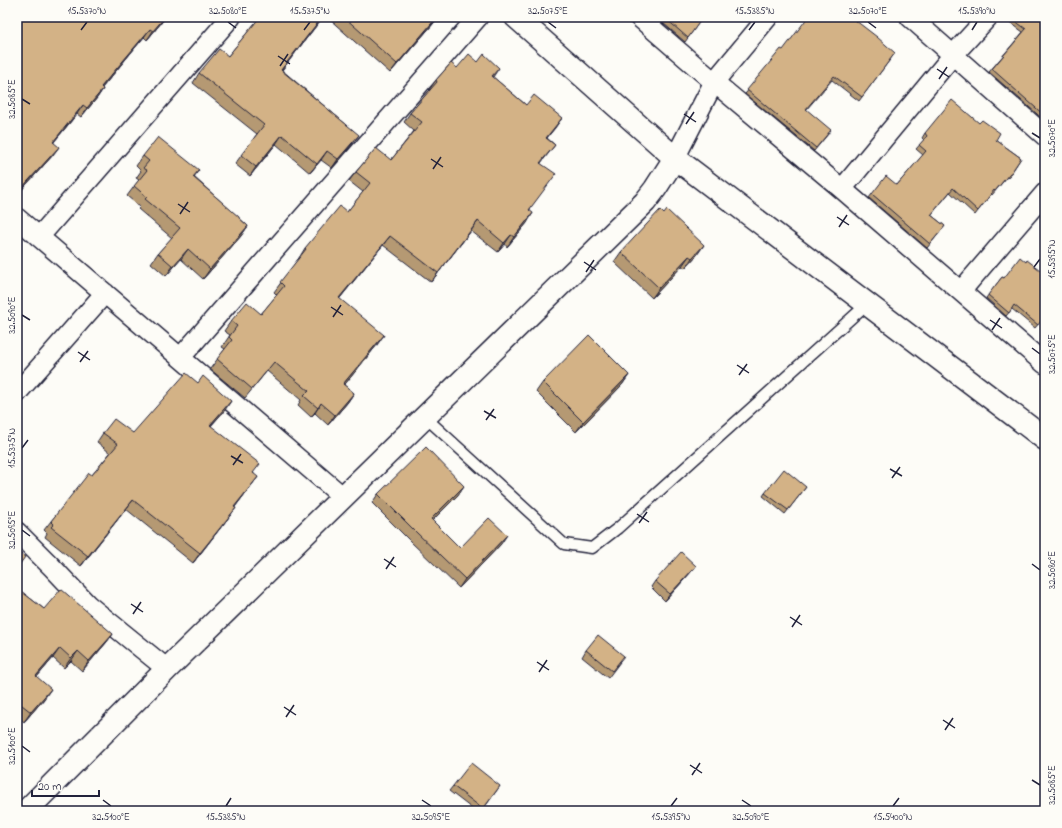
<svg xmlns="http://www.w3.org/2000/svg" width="1062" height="828" font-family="'Indie Flower',sans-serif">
	<rect width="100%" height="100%" fill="#fdfcf7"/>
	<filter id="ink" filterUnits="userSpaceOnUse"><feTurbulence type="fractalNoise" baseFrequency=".025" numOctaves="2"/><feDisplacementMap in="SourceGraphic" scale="8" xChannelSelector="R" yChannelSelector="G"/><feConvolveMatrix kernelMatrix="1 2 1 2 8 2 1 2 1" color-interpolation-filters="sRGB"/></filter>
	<g filter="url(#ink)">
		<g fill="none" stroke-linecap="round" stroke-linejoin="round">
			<g stroke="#22223b" stroke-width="13">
				<path id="service" d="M 425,417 L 564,544 L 592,548 L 618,528 L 867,304"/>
			</g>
			<g stroke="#22223b" stroke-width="22">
				<path id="minor" d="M 639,17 L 714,82 L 842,189 L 1045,364
					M 910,17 L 1045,136
					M 675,158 L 714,82 L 768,17
					M 842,189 L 953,55 L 988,17
					M 17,218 L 343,497
					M 39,237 L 231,17
					M 961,291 L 1045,193
					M 181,357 L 478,17
					M 17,393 L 105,293
					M 17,532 L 51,566 L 88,605 L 167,669"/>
			</g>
			<g stroke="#22223b" stroke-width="25">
				<path id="tertiary" d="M 516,17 L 675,158 L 1045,439
					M 26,811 L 167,669 L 645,202 L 655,189 L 675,158"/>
			</g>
			<use href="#service" stroke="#fdfcf7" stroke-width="10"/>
			<use href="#minor" stroke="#fdfcf7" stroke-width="19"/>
			<use href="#tertiary" stroke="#fdfcf7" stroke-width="22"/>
		</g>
		<path fill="#b59973" stroke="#22223b" d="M 17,17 L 166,17 L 147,40 L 144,37 L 102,88 L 103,89 L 97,98 L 81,117 L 77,114 L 54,142 L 53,155 L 17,195 Z
			M 260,17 L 323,17 L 282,70 L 348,126 L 352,144 L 332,168 L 321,160 L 310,173 L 276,144 L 250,176 L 235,164 L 257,134 L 193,83 L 199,73 L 228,56 Z
			M 327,17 L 438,17 L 433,24 L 390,73 Z
			M 656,17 L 703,17 L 685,42 Z
			M 1011,17 L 1045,17 L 1045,121 L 989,72 L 1023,32 L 1008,21 Z
			M 783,50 L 895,53 L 859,101 L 832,80 L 806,110 L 829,133 L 814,151 L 745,94 Z
			M 478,62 L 499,68 L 493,77 L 526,105 L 562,118 L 547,138 L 555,145 L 541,163 L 527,223 L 507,247 L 505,244 L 498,252 L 471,231 L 431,282 L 383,245 L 339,299 L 377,345 L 344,385 L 354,393 L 347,403 L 328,425 L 315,413 L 311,417 L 298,405 L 301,400 L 267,371 L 245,398 L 210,369 L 225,349 L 222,347 L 230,335 L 224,331 L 231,321 L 261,314 L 277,295 L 274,292 L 299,258 L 305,248 L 347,212 L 363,192 L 349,181 L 356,172 L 391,160 L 414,131 L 404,122 L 410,113 L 430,90 L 429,90 L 436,80 L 457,68 Z
			M 925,133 L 996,140 L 1021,158 L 1008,178 L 1007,177 L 992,195 L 991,194 L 975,215 L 950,192 L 931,215 L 945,226 L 927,248 L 869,198 L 872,194 L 897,185 L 923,155 L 916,149 L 924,140 L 922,138 Z
			M 143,156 L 199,170 L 194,177 L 248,226 L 241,236 L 203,279 L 181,259 L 166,276 L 151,263 L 158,253 L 172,238 L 138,209 L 140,207 L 127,196 L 139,180 L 136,178 L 141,171 L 136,166 Z
			M 621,252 L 697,255 L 685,268 L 682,266 L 652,298 L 614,262 Z
			M 1026,262 L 1045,316 L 1035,328 L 1012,309 L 1006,316 L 986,298 L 1002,277 L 1004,278 Z
			M 629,375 L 622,385 L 576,432 L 536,392 L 543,382 Z
			M 225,410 L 211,426 L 254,473 L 251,486 L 235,507 L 229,517 L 193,563 L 126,509 L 81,566 L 45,537 L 47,533 L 44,530 L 51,521 L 92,475 L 110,453 L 97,442 L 103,433 L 133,433 Z
			M 806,487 L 785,514 L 763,496 L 765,493 Z
			M 378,494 L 458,495 L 432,521 L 460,548 L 501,544 L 459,588 L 411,542 L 372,503 Z
			M 696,566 L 691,572 L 665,601 L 651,587 L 655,581 Z
			M 17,588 L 44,609 L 113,634 L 106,643 L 82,671 L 71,661 L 64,668 L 53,658 L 37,677 L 44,699 L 24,722 L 17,716 Z
			M 586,650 L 620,662 L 608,678 L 582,657 Z
			M 453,786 L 500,786 L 482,811 L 475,811 L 449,791 Z"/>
		<path fill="#947d5e" stroke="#22223b" d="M 165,17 L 166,17 L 147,40 L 153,31 Z
			M 322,17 L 323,17 L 275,79 L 281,70 Z
			M 438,17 L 433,24 L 390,73 L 397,64 Z
			M 150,29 L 144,37 L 95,96 L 101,87 Z
			M 103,89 L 97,98 L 81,117 L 87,108 Z
			M 83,105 L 77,114 L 47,150 L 53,142 Z
			M 562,118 L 555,128 L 539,147 L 546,138 Z
			M 282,135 L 276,144 L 250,176 L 256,167 Z
			M 359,135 L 352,144 L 332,168 L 338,159 Z
			M 59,147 L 53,155 L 17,195 L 17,194 L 19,191 Z
			M 327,151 L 321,160 L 310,173 L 317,164 Z
			M 533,213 L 527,223 L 507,247 L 514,237 Z
			M 478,221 L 471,231 L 431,282 L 438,273 Z
			M 248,226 L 241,236 L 203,279 L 210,269 Z
			M 511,235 L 505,244 L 498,252 L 504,243 Z
			M 390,236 L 383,245 L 332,308 L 339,298 Z
			M 704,245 L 697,255 L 685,268 L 692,258 Z
			M 188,249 L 181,259 L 166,276 L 173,266 Z
			M 689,256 L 682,266 L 652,298 L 659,288 Z
			M 384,335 L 377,345 L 337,394 L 343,384 Z
			M 629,375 L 622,385 L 576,432 L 583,422 Z
			M 354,393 L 347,403 L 328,425 L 335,415 Z
			M 231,401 L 225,410 L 203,434 L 210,425 Z
			M 321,403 L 315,413 L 311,417 L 318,408 Z
			M 258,477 L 251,486 L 228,516 L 234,507 Z
			M 464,486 L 458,495 L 425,528 L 431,519 Z
			M 133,500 L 126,509 L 81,566 L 88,556 Z
			M 236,508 L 229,517 L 193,563 L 200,553 Z
			M 507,535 L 501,544 L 459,588 L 465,579 Z
			M 696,566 L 691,572 L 665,601 L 670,594 Z
			M 113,634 L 106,643 L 82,671 L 89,661 Z
			M 60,648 L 53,658 L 29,686 L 36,676 Z
			M 78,651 L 71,661 L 64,668 L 71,658 Z
			M 51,689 L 44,699 L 24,722 L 31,712 Z"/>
		<path fill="#d3b286" stroke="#22223b" d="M 17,17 L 165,17 L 153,31 L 150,29 L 101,87 L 103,89 L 87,108 L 83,105 L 53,142 L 59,147 L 19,191 L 17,190 Z
			M 260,17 L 322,17 L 281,70 L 359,135 L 338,159 L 327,151 L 317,164 L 282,135 L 256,167 L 241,155 L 264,125 L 199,73 L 219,49 L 228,56 Z
			M 344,17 L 437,17 L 397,64 Z
			M 664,17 L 703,17 L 688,38 Z
			M 808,17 L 851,17 L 877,37 L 895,53 L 862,97 L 834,76 L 806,109 L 831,130 L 816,148 L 747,90 L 781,49 L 783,50 Z
			M 1011,17 L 1045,17 L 1045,116 L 992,69 L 1026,29 L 1011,18 Z
			M 469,54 L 478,62 L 484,54 L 499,68 L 492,76 L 526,105 L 534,95 L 562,118 L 546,138 L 555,145 L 540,163 L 556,174 L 529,210 L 533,213 L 514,237 L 511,235 L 504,243 L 478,221 L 438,273 L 390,236 L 339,298 L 384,335 L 343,384 L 354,393 L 335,415 L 321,403 L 318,408 L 304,396 L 309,391 L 274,362 L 252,389 L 217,359 L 232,340 L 229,337 L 237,326 L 231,321 L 247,302 L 261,314 L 284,286 L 280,282 L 306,249 L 305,248 L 340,206 L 347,212 L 370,183 L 356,172 L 376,148 L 391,160 L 422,122 L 410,113 L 437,82 L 436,80 L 451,63 L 457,68 Z
			M 952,100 L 979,123 L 982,120 L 1000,133 L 996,140 L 1021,158 L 1011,173 L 1010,173 L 995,191 L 994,190 L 978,211 L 953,188 L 931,215 L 945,226 L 930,244 L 872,194 L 886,176 L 897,185 L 926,151 L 919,145 L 927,136 L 925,133 Z
			M 158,137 L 199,170 L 193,177 L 239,217 L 239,218 L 248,226 L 210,269 L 188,249 L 173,266 L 158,253 L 180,228 L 145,199 L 147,197 L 134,186 L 147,170 L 143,168 L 149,161 L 143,156 Z
			M 660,210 L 664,214 L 667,210 L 704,245 L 692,258 L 689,256 L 659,288 L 621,252 Z
			M 1020,257 L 1026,262 L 1027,260 L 1044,273 L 1045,272 L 1045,316 L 1038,325 L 1014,305 L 1009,313 L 988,295 L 1002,277 L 1004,278 Z
			M 589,335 L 629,375 L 583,422 L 543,382 Z
			M 186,373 L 198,383 L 203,376 L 231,401 L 210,425 L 260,464 L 253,473 L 258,477 L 234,507 L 236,508 L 200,553 L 133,500 L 88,556 L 51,527 L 54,524 L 51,521 L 89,473 L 92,475 L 118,444 L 103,433 L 114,419 L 133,433 Z
			M 426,447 L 464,486 L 431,519 L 460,548 L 489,518 L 507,535 L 465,579 L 417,533 L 378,494 Z
			M 784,469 L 806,487 L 788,510 L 765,493 Z
			M 17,551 L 25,557 L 17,568 Z
			M 681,552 L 696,566 L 670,594 L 655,581 Z
			M 17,588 L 44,609 L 61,589 L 113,634 L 89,661 L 78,651 L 71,658 L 60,648 L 36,676 L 51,689 L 31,712 L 22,705 L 17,710 Z
			M 598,635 L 624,656 L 612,671 L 586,650 Z
			M 471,763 L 500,786 L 483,809 L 453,786 Z"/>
	</g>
	<path fill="none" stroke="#22223b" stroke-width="1.5" d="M 228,22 L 236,28M 548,22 L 556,28M 868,22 L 876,28M 81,30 L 87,22M 304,30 L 310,22M 749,30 L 755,22M 972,30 L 977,22M 278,56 L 290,64M 280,66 L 288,54M 937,69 L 949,77M 939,79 L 947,67M 22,99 L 30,104M 684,114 L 696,122M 686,124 L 694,112M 1032,133 L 1040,138M 431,159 L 443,167M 433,169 L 441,157M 178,204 L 190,212M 180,214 L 188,202M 837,217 L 849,225M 839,227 L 847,215M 584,262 L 596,270M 1034,267 L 1040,259M 586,272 L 594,260M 331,307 L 343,315M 22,315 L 30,320M 333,317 L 341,305M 990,320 L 1002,328M 992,330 L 1000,318M 1032,348 L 1040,354M 78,352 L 90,360M 80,362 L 88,351M 737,365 L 749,373M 739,375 L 747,364M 484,411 L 496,418M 486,420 L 494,409M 22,448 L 28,440M 231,456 L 243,463M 233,465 L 241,454M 890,469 L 902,476M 892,478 L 900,467M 637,514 L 649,522M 639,523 L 647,512M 22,530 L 30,536M 384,559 L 396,567M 1032,564 L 1040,570M 386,569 L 394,557M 131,604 L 143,612M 133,614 L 141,602M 790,617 L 802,625M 792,627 L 800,615M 537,662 L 549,670M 539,672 L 547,660M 284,707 L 296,715M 286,717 L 294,705M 943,720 L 955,728M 945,730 L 953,718M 22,746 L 30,752M 690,765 L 702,773M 692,775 L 700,763M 1032,780 L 1040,785M 103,800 L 111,806M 422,800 L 431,806M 742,800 L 751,806M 226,806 L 231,798M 671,806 L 677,798M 893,806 L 899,798"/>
	<rect width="1062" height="828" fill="none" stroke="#fdfcf7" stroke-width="44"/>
	<path d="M32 790v6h67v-6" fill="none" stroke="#22223b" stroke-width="2"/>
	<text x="38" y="790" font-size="12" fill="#22223b" stroke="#fdfcf7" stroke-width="3" paint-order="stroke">20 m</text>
	<rect x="22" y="22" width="1018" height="784" fill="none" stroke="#22223b" stroke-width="1.5"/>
	<g font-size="10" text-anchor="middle" fill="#22223b">
		<text x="87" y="14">15.5370°N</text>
		<text x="228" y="14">32.5080°E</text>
		<text x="310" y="14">15.5375°N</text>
		<text x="548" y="14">32.5075°E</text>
		<text x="755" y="14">15.5385°N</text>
		<text x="868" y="14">32.5070°E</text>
		<text x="977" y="14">15.5390°N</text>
		<text transform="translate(11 99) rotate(-90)" y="4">32.5085°E</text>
		<text transform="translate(1051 138) rotate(-90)" y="4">32.5070°E</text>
		<text transform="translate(1051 259) rotate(-90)" y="4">15.5395°N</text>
		<text transform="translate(11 315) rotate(-90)" y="4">32.5090°E</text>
		<text transform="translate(1051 354) rotate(-90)" y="4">32.5075°E</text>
		<text transform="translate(11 448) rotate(-90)" y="4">15.5375°N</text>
		<text transform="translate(11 530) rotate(-90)" y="4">32.5095°E</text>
		<text transform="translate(1051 570) rotate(-90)" y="4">32.5080°E</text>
		<text transform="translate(11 746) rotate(-90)" y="4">32.5100°E</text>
		<text transform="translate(1051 785) rotate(-90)" y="4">32.5085°E</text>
		<text x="111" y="820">32.5100°E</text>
		<text x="226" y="820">15.5385°N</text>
		<text x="431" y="820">32.5095°E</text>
		<text x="671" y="820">15.5395°N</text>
		<text x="751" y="820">32.5090°E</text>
		<text x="893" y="820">15.5400°N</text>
	</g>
</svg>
